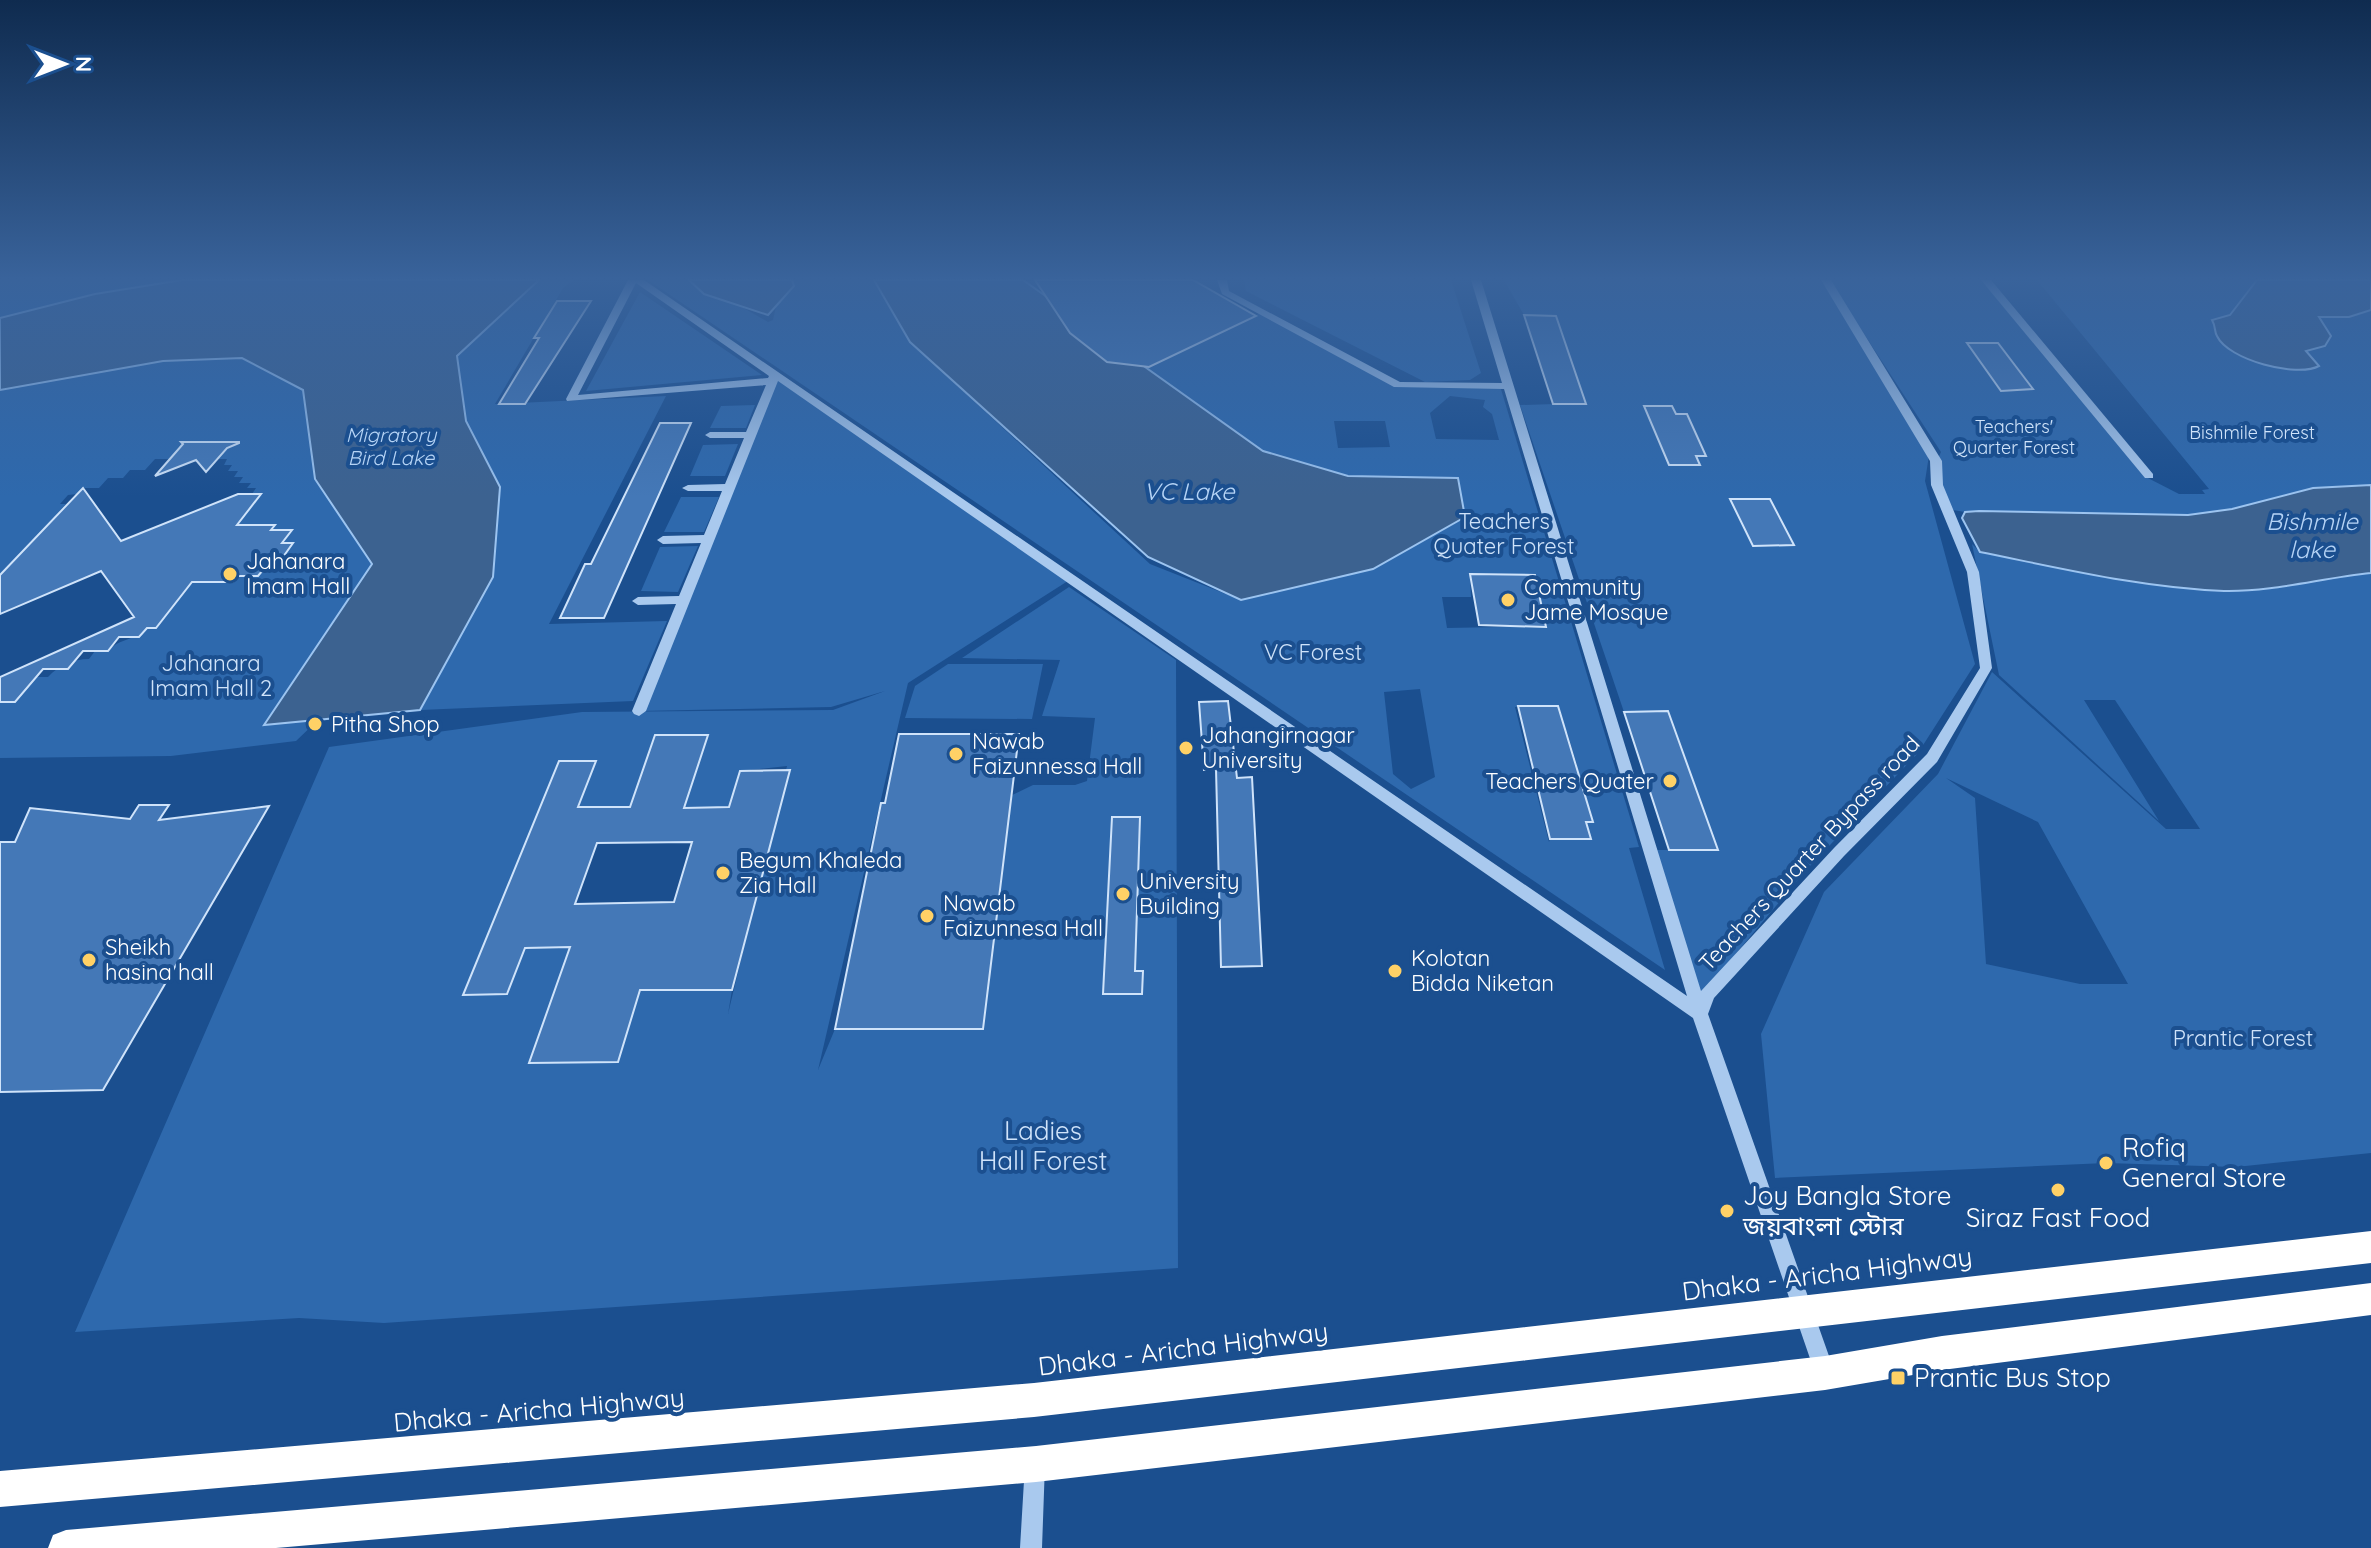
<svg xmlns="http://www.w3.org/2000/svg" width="2371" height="1548" font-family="Quicksand,'Noto Sans Bengali',sans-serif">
	<rect width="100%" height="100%" fill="#1b4f8f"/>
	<path fill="#2e69ad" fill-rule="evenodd" d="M 0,280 L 182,280 L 95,294 L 0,318 Z
		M 539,280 L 574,280 L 563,288 L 495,404 L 666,396 L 549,624 L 667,621 L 633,701 L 420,710 L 493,577 L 500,487 L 466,421 L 457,356 Z
		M 648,280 L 695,280 L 768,322 L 773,320 L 782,280 L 874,280 L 910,342 L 1150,564 L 1241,600 L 1373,569 L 1465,518 L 1458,478 L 1348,476 L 1263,451 L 1146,368 L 1262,312 L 1398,385 L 1500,386 L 1639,847 L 1629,848 L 1665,970 ZM 1450,396 L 1485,400 L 1483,407 L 1492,414 L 1499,440 L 1436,439 L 1430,413 ZM 1334,421 L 1385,421 L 1390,447 L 1338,448 ZM 1470,575 L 1534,575 L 1546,626 L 1447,628 L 1442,597 L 1471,597 ZM 1420,689 L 1435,777 L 1411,789 L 1393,774 L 1384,692 ZM 1557,706 L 1555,731 L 1567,732 L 1577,765 L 1562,766 L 1565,778 L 1582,778 L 1585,808 L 1590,808 L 1593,822 L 1586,822 L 1591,838 L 1550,839 L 1549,842 L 1515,707 Z
		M 1244,280 L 1451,280 L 1481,373 L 1470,380 L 1425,382 L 1246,291 Z
		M 1504,280 L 1820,280 L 1878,362 L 1930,449 L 1925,481 L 1975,664 L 1918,753 L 1808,868 L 1701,995 L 1654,850 L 1717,850 L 1668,712 L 1624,712 L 1520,405 L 1586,403 L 1556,316 L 1524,315 Z
		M 1829,280 L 1983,280 L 2144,476 L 2179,494 L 2205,494 L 2202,490 L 2209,489 L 2037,280 L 2257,280 L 2230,315 L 2306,351 L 2318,317 L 2349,317 L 2371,310 L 2371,485 L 2313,488 L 2232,509 L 2188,515 L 1965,512 L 1947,509 L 1937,461 L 1941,452 Z
		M 640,292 L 762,375 L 586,391 Z
		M 242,358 L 303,390 L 315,479 L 372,564 L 319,719 L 296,741 L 171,756 L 0,758 L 0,702 L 15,702 L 36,677 L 48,677 C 59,665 73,659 89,659 L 95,651 L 108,651 C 119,638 135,641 147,628 L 157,628 L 169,611 L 159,611 L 149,581 L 233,582 L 237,576 L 258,576 L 292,531 L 271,530 L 274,525 L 234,530 L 240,507 L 251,507 L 260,494 L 252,494 L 256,488 L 247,488 L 251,483 L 239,483 L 243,477 L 234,477 L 238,471 L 228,471 L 232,465 L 224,465 L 227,459 L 217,459 L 231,442 L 185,442 L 170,459 L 155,459 L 145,470 L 130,470 L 123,478 L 108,478 L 99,488 L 84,488 L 77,494 L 68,495 L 60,504 L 66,504 L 56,515 L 50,535 L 38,535 L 7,567 L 0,592 L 0,390 L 163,361 Z
		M 775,374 L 1071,579 L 908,683 L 818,1070 L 835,1029 L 983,1029 L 1010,796 L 1033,785 L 1075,785 L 1087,781 L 1095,718 L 1042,716 L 1060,660 L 962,658 L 1069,587 L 1176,660 L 1178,1268 L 384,1323 L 299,1318 L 75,1332 L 329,747 L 582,712 L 833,710 L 885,691 L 831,707 L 639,711 ZM 656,735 L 684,808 L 729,807 L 740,771 L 787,766 L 728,1014 L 732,990 L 678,990 L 652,952 L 618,1062 L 530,1063 L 570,947 L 525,948 L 507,994 L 463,994 L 578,807 L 630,807 Z
		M 755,405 L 746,428 L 710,428 L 721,406 Z
		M 738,444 L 725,476 L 690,476 L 703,445 Z
		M 681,497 L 719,497 L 704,532 L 664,532 Z
		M 1972,544 L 1980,552 L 1990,554 C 2067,568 2147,589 2226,591 C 2275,591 2322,578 2371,573 L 2371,1153 L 2236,1167 L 2106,1163 L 1775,1178 L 1761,1034 L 1824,892 L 1938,774 L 1992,672 L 2166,829 L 2200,829 L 2115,700 L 2084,700 L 2159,821 L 1999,675 ZM 1946,778 L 2038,822 L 2128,984 L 2080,984 L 1986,964 L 1975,798 Z
		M 698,546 L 678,592 L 641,591 L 660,547 Z
		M 948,664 L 1043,664 L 1032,719 L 905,718 L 915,686 Z"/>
	<path fill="#3c6290" stroke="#9cc4f0" stroke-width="2" d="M 182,280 L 539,280 L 457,356 L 466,421 L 500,487 L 493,577 L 420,710 L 264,725 L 372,564 L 315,479 L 303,390 L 242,358 L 163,361 L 0,390 L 0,318 L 95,294 Z
		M 689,280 L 792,280 L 794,286 L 768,315 L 704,294 Z
		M 874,280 L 1023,280 L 1263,451 L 1348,476 L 1458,478 L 1465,517 L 1373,569 L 1241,600 L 1148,557 L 910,342 Z
		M 2257,280 L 2371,280 L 2371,310 L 2349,317 L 2319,317 L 2331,336 L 2325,346 L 2306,351 L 2319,366 C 2297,378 2228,360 2217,336 C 2214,331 2216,327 2212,320 L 2230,315 Z
		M 2371,485 L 2371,573 C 2321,578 2274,592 2224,591 C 2142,588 2060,568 1980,552 L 1962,518 L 1965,512 L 1979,511 L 2188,515 L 2232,509 L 2313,488 Z"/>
	<path fill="#4478b7" stroke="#cfe3fa" stroke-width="2" fill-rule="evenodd" d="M 1035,280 L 1193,280 L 1256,316 L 1149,367 L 1107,362 L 1070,333 Z
		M 557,301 L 591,301 L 525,404 L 499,404 L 539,338 L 534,338 Z
		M 1524,315 L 1556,316 L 1586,404 L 1553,404 Z
		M 1967,343 L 1998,343 L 2033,389 L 2001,391 Z
		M 1644,406 L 1672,406 L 1676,414 L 1687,414 L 1706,456 L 1696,456 L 1700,465 L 1669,465 Z
		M 660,423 L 691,423 L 604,618 L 560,618 L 585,564 L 591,564 Z
		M 181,442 L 239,442 L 239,443 L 227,448 L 206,472 L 196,460 L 155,476 L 183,444 Z
		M 83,488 L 121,541 L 238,494 L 261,494 L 237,525 L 275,525 L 271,530 L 292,530 L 282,543 L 293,543 L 278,564 L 268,564 L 258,576 L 237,576 L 233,582 L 192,582 L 156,628 L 147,628 L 139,637 L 119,637 L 108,651 L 83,651 L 68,669 L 43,669 L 15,702 L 0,702 L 0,677 L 134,617 L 101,571 L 0,614 L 0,575 Z
		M 1730,499 L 1770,499 L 1794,545 L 1753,546 Z
		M 1470,574 L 1535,575 L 1546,627 L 1479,625 Z
		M 1228,701 L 1237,778 L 1252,777 L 1262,966 L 1221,967 L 1216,769 L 1204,770 L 1199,702 Z
		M 1518,706 L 1558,706 L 1593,822 L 1586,822 L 1591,839 L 1550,839 Z
		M 1668,711 L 1718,850 L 1669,850 L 1624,712 Z
		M 899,734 L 1019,734 L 983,1029 L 835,1029 L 881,803 L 885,803 Z
		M 655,735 L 708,735 L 684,808 L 729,807 L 740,771 L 790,770 L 732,990 L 640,990 L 618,1062 L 529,1063 L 570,947 L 525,948 L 507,994 L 463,995 L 559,761 L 596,761 L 578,807 L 630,807 ZM 692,842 L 674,902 L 575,904 L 597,843 Z
		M 139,805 L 169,805 L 159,820 L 269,806 L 103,1090 L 0,1092 L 0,842 L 15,842 L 30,808 L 130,819 Z
		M 1112,817 L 1140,817 L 1135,971 L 1143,971 L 1142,994 L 1103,994 Z"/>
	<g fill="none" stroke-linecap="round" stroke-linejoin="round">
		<path fill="#a9c9ee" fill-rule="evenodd" d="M 628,280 L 644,280 L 1687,996 L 1504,389 L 1394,387 L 1222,294 L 1217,280 L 1227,280 L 1229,291 L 1400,382 L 1502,383 L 1471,280 L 1481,280 L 1701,991 L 1834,848 L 1927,754 L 1980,668 L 1967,572 L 1931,485 L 1930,461 L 1821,280 L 1831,280 L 1942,461 L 1943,485 L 1979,572 L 1992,668 L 1937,762 L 1844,856 L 1714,998 L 1708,1014 L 1835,1373 L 1832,1380 L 1825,1383 L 1818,1380 L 1815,1373 L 1693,1018 L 778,381 L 646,711 L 639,716 L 634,714 L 632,711 L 676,604 L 638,605 L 632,601 L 638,597 L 679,596 L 701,543 L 663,544 L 657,540 L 663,536 L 704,535 L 722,491 L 688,491 L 682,488 L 688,485 L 725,484 L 744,438 L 710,438 L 705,435 L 710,432 L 746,432 L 766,385 L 567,401 L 566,399 ZM 636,283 L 769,376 L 768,378 L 578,395 Z
			M 1981,280 L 1991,280 L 2153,474 L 2153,478 L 2145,478 Z
			M 1035,1454 L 1042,1457 L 1045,1464 L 1042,1548 L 1020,1548 L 1025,1464 L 1028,1457 Z"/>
		<path fill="#fff" fill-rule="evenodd" d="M 2371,1231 L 2371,1263 L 1034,1417 L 0,1507 L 0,1471 L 1034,1383 Z
			M 2371,1283 L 2371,1315 L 1942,1370 L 1825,1390 L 1036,1482 L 276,1548 L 48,1548 L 53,1535 L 66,1530 L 1036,1446 L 1825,1356 L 1942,1336 Z"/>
	</g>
	<linearGradient id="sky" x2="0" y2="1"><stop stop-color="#0f2b4f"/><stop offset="0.56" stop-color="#39639b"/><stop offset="1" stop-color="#39639b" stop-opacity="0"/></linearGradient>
	<rect width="2371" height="497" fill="url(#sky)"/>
	<g fill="#ffd166" stroke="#1b4f8f" stroke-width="3">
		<circle cx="230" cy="574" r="8"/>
		<circle cx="1508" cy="600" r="8"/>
		<circle cx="315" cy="724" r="8"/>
		<circle cx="1186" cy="748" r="8"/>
		<circle cx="956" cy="754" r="8"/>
		<circle cx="1670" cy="781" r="8"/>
		<circle cx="723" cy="873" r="8"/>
		<circle cx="1123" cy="894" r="8"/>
		<circle cx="927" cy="916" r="8"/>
		<circle cx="89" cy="960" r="8"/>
		<circle cx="1395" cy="971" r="8"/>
		<circle cx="2106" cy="1163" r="8"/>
		<circle cx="2058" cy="1190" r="8"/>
		<circle cx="1727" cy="1211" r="8"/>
		<rect x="1890" y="1370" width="16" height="16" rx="4"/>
	</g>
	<g text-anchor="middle" stroke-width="8" stroke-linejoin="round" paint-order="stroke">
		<g font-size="18" fill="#cfe3fa" stroke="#1b4f8f">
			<text x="2014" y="433">Teachers'<tspan x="2014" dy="21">Quarter Forest</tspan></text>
			<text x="2252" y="439">Bishmile Forest</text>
		</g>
		<g font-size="20" font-style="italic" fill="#b5d3f5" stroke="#1b4f8f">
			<text x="391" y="442">Migratory<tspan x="391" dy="23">Bird Lake</tspan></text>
		</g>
		<g font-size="22" fill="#cfe3fa" stroke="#1b4f8f">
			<text x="1504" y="529">Teachers<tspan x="1504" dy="25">Quater Forest</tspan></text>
			<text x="1313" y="660">VC Forest</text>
			<text x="211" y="671">Jahanara<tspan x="211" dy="25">Imam Hall 2</tspan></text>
			<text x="2243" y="1046">Prantic Forest</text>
		</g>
		<g font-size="22" fill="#fff" stroke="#1b4f8f" text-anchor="start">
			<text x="246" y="569">Jahanara<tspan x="246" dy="25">Imam Hall</tspan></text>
			<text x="1524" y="595">Community<tspan x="1524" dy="25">Jame Mosque</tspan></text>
			<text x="331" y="732">Pitha Shop</text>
			<text x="1202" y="743">Jahangirnagar<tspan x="1202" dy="25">University</tspan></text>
			<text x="972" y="749">Nawab<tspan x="972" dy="25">Faizunnessa Hall</tspan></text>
			<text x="1654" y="789" text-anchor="end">Teachers Quater</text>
			<text x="739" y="868">Begum Khaleda<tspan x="739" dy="25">Zia Hall</tspan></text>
			<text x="1139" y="889">University<tspan x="1139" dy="25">Building</tspan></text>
			<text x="943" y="911">Nawab<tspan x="943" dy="25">Faizunnesa Hall</tspan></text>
			<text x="105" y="955">Sheikh<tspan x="105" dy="25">hasina hall</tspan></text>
			<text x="1411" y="966">Kolotan<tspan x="1411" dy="25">Bidda Niketan</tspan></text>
		</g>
		<g font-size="22" fill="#fff" stroke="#1b4f8f">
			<text transform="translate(1809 853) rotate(-47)" y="8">Teachers Quarter Bypass road</text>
		</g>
		<g font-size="24" font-style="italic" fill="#b5d3f5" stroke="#1b4f8f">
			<text x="1189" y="500">VC Lake</text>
			<text x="2312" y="530">Bishmile<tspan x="2312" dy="28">lake</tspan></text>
		</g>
		<g font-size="26" fill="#cfe3fa" stroke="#1b4f8f">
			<text x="1043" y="1140">Ladies<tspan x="1043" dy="30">Hall Forest</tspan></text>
		</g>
		<g font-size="26" fill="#fff" stroke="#1b4f8f" text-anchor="start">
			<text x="2122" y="1157">Rofiq<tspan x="2122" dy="30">General Store</tspan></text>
			<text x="1743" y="1205">Joy Bangla Store<tspan x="1743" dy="30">জয়বাংলা স্টোর</tspan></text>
			<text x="2058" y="1227" text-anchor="middle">Siraz Fast Food</text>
			<text x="1914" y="1387">Prantic Bus Stop</text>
		</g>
		<g font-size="26" fill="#fff" stroke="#1b4f8f">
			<text transform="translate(1827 1274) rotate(-7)" y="9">Dhaka - Aricha Highway</text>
			<text transform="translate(1183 1349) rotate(-7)" y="9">Dhaka - Aricha Highway</text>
			<text transform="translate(539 1410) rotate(-5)" y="9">Dhaka - Aricha Highway</text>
		</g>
	</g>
	<g transform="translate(64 64) rotate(90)" stroke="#1b4f8f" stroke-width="6" paint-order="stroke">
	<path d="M0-6L14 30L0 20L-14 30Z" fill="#ffffff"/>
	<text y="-12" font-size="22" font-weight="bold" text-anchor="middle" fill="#ffffff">N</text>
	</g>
</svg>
